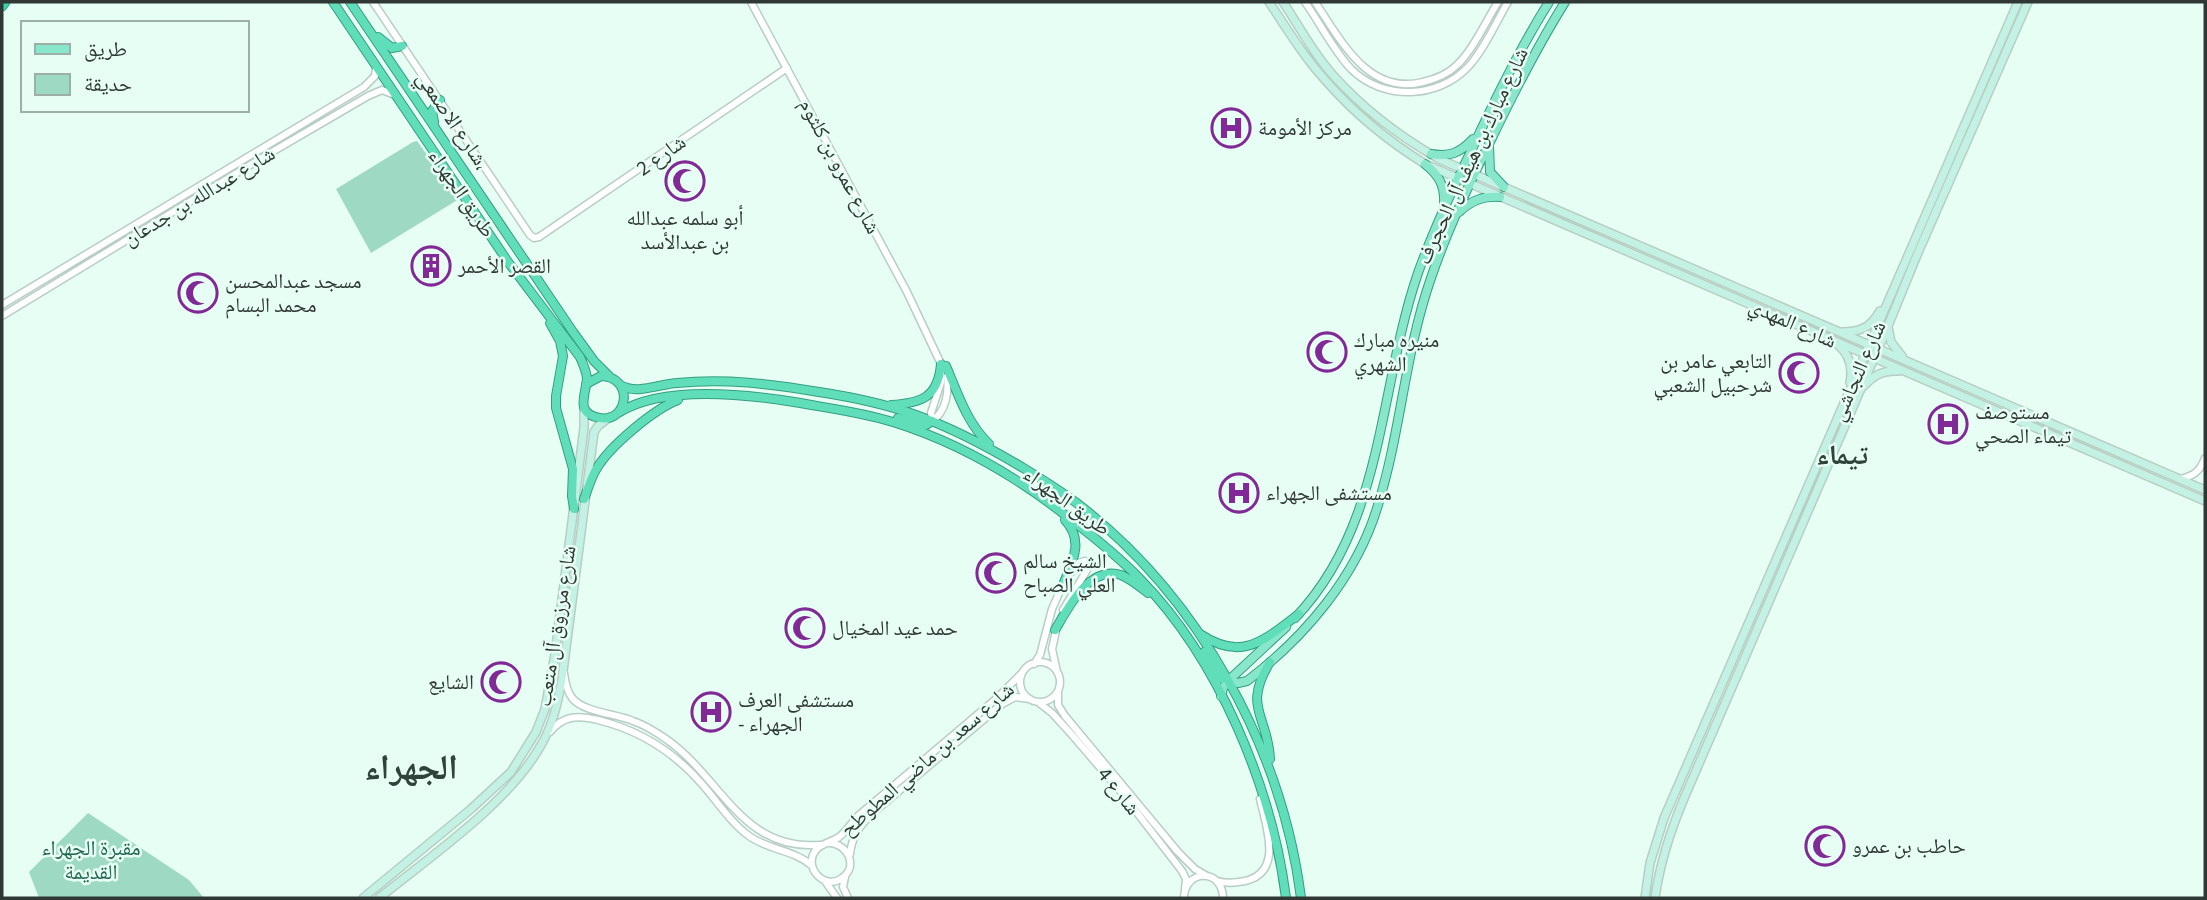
<svg xmlns="http://www.w3.org/2000/svg" width="2207" height="900" font-family="'Source Sans 3','Noto Naskh Arabic',sans-serif">
	<rect width="100%" height="100%" fill="#e7fef4"/>
	<path fill="#9edac3" d="M 417,141 L 459,199 L 371,253 L 336,189 L 413,142 Z
		M 88,813 L 189,880 L 204,898 L 39,898 L 29,872 Z"/>
	<g fill="none" stroke-linecap="round" stroke-linejoin="round">
		<g stroke="#b8cec5" stroke-width="9">
			<path id="tertiary" d="M 373,2 L 530,235 L 534,238 L 539,237 L 787,68
				M 751,2 L 907,292 L 941,364 L 941,382 L 931,413 L 932,421
				M 1305,2 C 1320,23 1333,50 1351,69 C 1383,101 1438,99 1468,67 C 1484,50 1496,22 1508,2
				M 1315,2 C 1340,39 1368,96 1423,82 C 1436,79 1448,74 1457,65 C 1473,50 1486,21 1498,2
				M 2,305 L 364,87 L 375,76 L 376,67
				M 2,316 L 255,162 L 368,96 L 382,90 L 395,95
				M 932,421 C 946,412 949,392 947,376
				M 2180,479 C 2194,476 2200,471 2205,458
				M 1057,626 L 1052,649 L 1057,672
				M1020 682a20 20 0 1 1 40 0a20 20 0 1 1-40 0Z
				M 1034,664 L 1040,655 L 1052,609 L 1064,582 L 1078,563 L 1085,561 L 1088,565 L 1087,570 L 1063,610
				M 564,673 C 565,682 567,692 573,699 C 584,712 617,714 633,721 C 645,725 656,732 666,739 C 722,778 741,851 820,845
				M 1058,691 L 1058,705 L 1065,716 L 1178,852 L 1195,869 L 1207,876
				M 1038,702 L 1052,713 L 1073,736 L 1121,792 L 1182,871 L 1186,879 L 1185,889
				M 550,732 C 563,715 579,715 598,720 C 639,730 674,752 702,784 C 717,801 730,822 749,836 C 768,850 794,850 811,865
				M 830,843 C 847,844 859,866 842,878 C 825,891 802,867 816,850 C 822,843 832,842 839,837 C 847,831 851,823 858,816 L 997,698 L 1022,673
				M 850,854 C 852,835 861,824 874,812 L 1002,704 L 1015,697 L 1030,699
				M 845,877 L 843,887 L 848,898
				M 825,881 L 837,898
				M 1217,881 C 1227,884 1235,883 1245,881 C 1284,872 1266,826 1260,799
				M 1184,898 C 1184,869 1223,868 1223,898"/>
		</g>
		<g stroke="#b8cec5" stroke-width="10">
			<path id="secondary" d="M 1269,2 C 1287,29 1304,57 1326,81 C 1355,114 1388,141 1425,164 L 2205,501
				M 1283,2 C 1299,26 1313,53 1332,74 C 1363,109 1399,136 1439,159 L 2205,490
				M 1888,327 L 1891,342 L 1902,356
				M 1842,332 C 1861,332 1871,327 1880,311
				M 1838,345 C 1850,355 1853,367 1850,382
				M 1864,386 C 1874,375 1883,370 1899,371
				M 363,898 L 471,809 L 511,772 L 536,732 L 545,709 L 555,654 L 584,428 L 584,409
				M 379,898 C 430,857 510,802 541,745 C 553,725 558,702 562,679 L 594,432 L 598,426 L 610,417
				M 1645,898 L 1650,863 L 1664,818 L 2018,2
				M 1655,898 C 1660,862 1671,829 1685,796 L 1888,326 L 1917,255 L 2028,2"/>
		</g>
		<g stroke="#359e80" stroke-width="10">
			<path id="primary" d="M 1489,146 L 1490,172 L 1504,187
				M 1431,154 C 1450,157 1460,153 1473,139
				M 1425,164 C 1439,175 1445,186 1444,203
				M 1459,212 C 1472,200 1483,196 1500,197
				M 1295,618 C 1385,524 1378,389 1418,273 C 1433,230 1453,188 1473,147 C 1496,97 1520,48 1549,2
				M 1228,681 L 1238,683 L 1247,681 C 1305,637 1357,576 1378,505 C 1401,431 1405,352 1431,278 C 1447,231 1468,186 1490,142 C 1513,94 1537,47 1565,2
				M 1221,696 L 1223,688 L 1228,681 L 1286,627"/>
		</g>
		<g stroke="#359e80" stroke-width="10">
			<path id="trunk" d="M 333,2 L 508,262 L 580,357 C 583,364 586,370 587,378 C 587,392 573,414 600,418 C 628,423 635,377 601,376 L 586,384
				M 350,2 L 573,332 L 594,361 L 609,376
				M 378,37 L 392,48 L 402,46
				M 434,122 L 432,111 L 440,100
				M 550,323 L 560,341 L 563,356 L 556,396 L 556,408 L 573,469 L 572,496 L 574,509
				M 946,366 C 958,394 967,423 989,444
				M 620,385 C 637,395 659,384 677,383 C 724,378 772,384 819,392 C 852,397 885,404 916,415 C 955,429 990,448 1025,469 C 1043,480 1061,491 1078,504 C 1199,597 1282,748 1301,898
				M 891,405 C 921,403 938,398 941,364
				M 618,413 C 662,385 744,394 794,402 C 827,408 861,412 893,422 C 957,442 1016,476 1069,518 C 1094,537 1119,557 1141,580 C 1219,660 1272,788 1286,898
				M 898,418 L 926,425 L 932,421
				M 584,499 C 588,489 591,477 597,468 C 610,446 654,409 678,400
				M 1064,582 C 1073,561 1084,540 1065,520
				M 1055,630 C 1068,608 1089,565 1121,575 C 1131,579 1140,587 1148,593
				M 1200,634 C 1242,662 1263,641 1299,614
				M 1204,652 L 1222,679
				M 1270,662 C 1242,708 1268,715 1270,759"/>
		</g>
		<g stroke="#359e80" stroke-width="11">
			<path id="motorway" d="M 2,6 L 5,2"/>
		</g>
		<use href="#tertiary" stroke="#fff" stroke-width="6"/>
		<use href="#secondary" stroke="#c3f2e5" stroke-width="7"/>
		<use href="#primary" stroke="#88e6cb" stroke-width="8"/>
		<use href="#trunk" stroke="#60deba" stroke-width="8"/>
		<use href="#motorway" stroke="#38d5a9" stroke-width="9"/>
	</g>
	<defs>
		<g id="hospital-ring" transform="scale(2.0125)"><circle r="9.5" fill="#e7fef4" stroke="#812996" stroke-width="1.5"/><path d="M-5-5h3v3.5h4V-5h3V5h-3V1.5h-4V5h-3Z" fill="#812996"/></g>
		<g id="mosque-ring" transform="scale(2.0125)"><circle r="9.5" fill="#e7fef4" stroke="#812996" stroke-width="1.5"/><path d="M3.5-4.9A6 6 0 1 0 3.5 4.9A5 5 0 1 1 3.5-4.9Z" fill="#812996"/></g>
		<g id="building-ring" transform="scale(2.0125)"><circle r="9.5" fill="#e7fef4" stroke="#812996" stroke-width="1.5"/><path d="M-4-6H4V6H1V3H-1V6H-4ZM-2.5-4.3h1.7v1.8h-1.7ZM.8-4.3h1.7v1.8H.8ZM-2.5-1h1.7V.8h-1.7ZM.8-1h1.7V.8H.8Z" fill="#812996"/></g>
	</defs>
	<g fill-rule="evenodd">
		<use href="#hospital-ring" x="1231" y="128"/>
		<use href="#mosque-ring" x="685" y="181"/>
		<use href="#building-ring" x="431" y="266"/>
		<use href="#mosque-ring" x="198" y="293"/>
		<use href="#mosque-ring" x="1327" y="352"/>
		<use href="#mosque-ring" x="1799" y="373"/>
		<use href="#hospital-ring" x="1948" y="424"/>
		<use href="#hospital-ring" x="1239" y="493"/>
		<use href="#mosque-ring" x="996" y="573"/>
		<use href="#mosque-ring" x="805" y="628"/>
		<use href="#mosque-ring" x="501" y="682"/>
		<use href="#hospital-ring" x="711" y="712"/>
		<use href="#mosque-ring" x="1825" y="846"/>
	</g>
	<g text-anchor="middle" stroke-width="5" stroke-linejoin="round" paint-order="stroke">
		<g font-size="21" fill="#303835" stroke="#e7fef4">
			<text transform="translate(453 120) rotate(56)" y="7">شارع الاصمعي،</text>
			<text transform="translate(661 155) rotate(-35)" y="7">شارع 2</text>
			<text transform="translate(1472 156) rotate(-65)" y="7">شارع مبارك بن هيف آل الحجرف</text>
			<text transform="translate(840 166) rotate(62)" y="7">شارع عمرو بن كلثوم</text>
			<text transform="translate(462 193) rotate(56)" y="7">طريق الجهراء</text>
			<text transform="translate(199 196) rotate(-31)" y="7">شارع عبدالله بن جدعان</text>
			<text transform="translate(1793 323) rotate(24)" y="7">شارع المهدي</text>
			<text transform="translate(1858 371) rotate(-66)" y="7">شارع النجاشي</text>
			<text transform="translate(1067 501) rotate(36)" y="7">طريق الجهراء</text>
			<text transform="translate(556 626) rotate(-81)" y="7">شارع مرزوق آل متعب</text>
			<text transform="translate(927 759) rotate(-41)" y="7">شارع سعد بن ماضي المطوطح</text>
			<text transform="translate(1119 791) rotate(51)" y="7">شارع 4</text>
		</g>
		<g font-size="21" fill="#303835" stroke="#e7fef4" text-anchor="start">
			<text x="1258" y="135">مركز الأمومة</text>
			<text x="685" y="225" text-anchor="middle">أبو سلمه عبدالله<tspan x="685" dy="24">بن عبدالأسد</tspan></text>
			<text x="458" y="273">القصر الأحمر</text>
			<text x="225" y="288">مسجد عبدالمحسن<tspan x="225" dy="24">محمد البسام</tspan></text>
			<text x="1354" y="347">منيره مبارك<tspan x="1354" dy="24">الشهري</tspan></text>
			<text x="1772" y="368" text-anchor="end">التابعي عامر بن<tspan x="1772" dy="24">شرحبيل الشعبي</tspan></text>
			<text x="1975" y="419">مستوصف<tspan x="1975" dy="24">تيماء الصحي</tspan></text>
			<text x="1266" y="500">مستشفى الجهراء</text>
			<text x="1023" y="568">الشيخ سالم<tspan x="1023" dy="24">العلي الصباح</tspan></text>
			<text x="832" y="635">حمد عيد المخيال</text>
			<text x="474" y="689" text-anchor="end">الشايع</text>
			<text x="738" y="707">مستشفى العرف<tspan x="738" dy="24">- الجهراء</tspan></text>
			<text x="1852" y="853">حاطب بن عمرو</text>
		</g>
		<g font-size="21" fill="#216550" stroke="#e7fef4">
			<text x="91" y="855">مقبرة الجهراء<tspan x="91" dy="24">القديمة</tspan></text>
		</g>
		<g font-size="28" font-weight="bold" fill="#30433b" stroke="#e7fef4">
			<text x="1842" y="464">تيماء</text>
		</g>
		<g font-size="35" font-weight="bold" fill="#30433b" stroke="#e7fef4">
			<text x="411" y="779">الجهراء</text>
		</g>
	</g>
	<rect width="2207" height="900" fill="none" stroke="#303835" stroke-width="7"/>
	<rect x="21" y="21" width="228" height="91" fill="#e7fef4" stroke="#9eafa8" stroke-width="2"/>
	<rect x="35" y="44" width="35" height="10" fill="#88e6cb" stroke="#9eafa8" stroke-width="2"/>
	<text x="84" y="56" font-size="21" fill="#303835">طريق</text>
	<rect x="35" y="74" width="35" height="21" fill="#9edac3" stroke="#9eafa8" stroke-width="2"/>
	<text x="84" y="91" font-size="21" fill="#303835">حديقة</text>
</svg>
